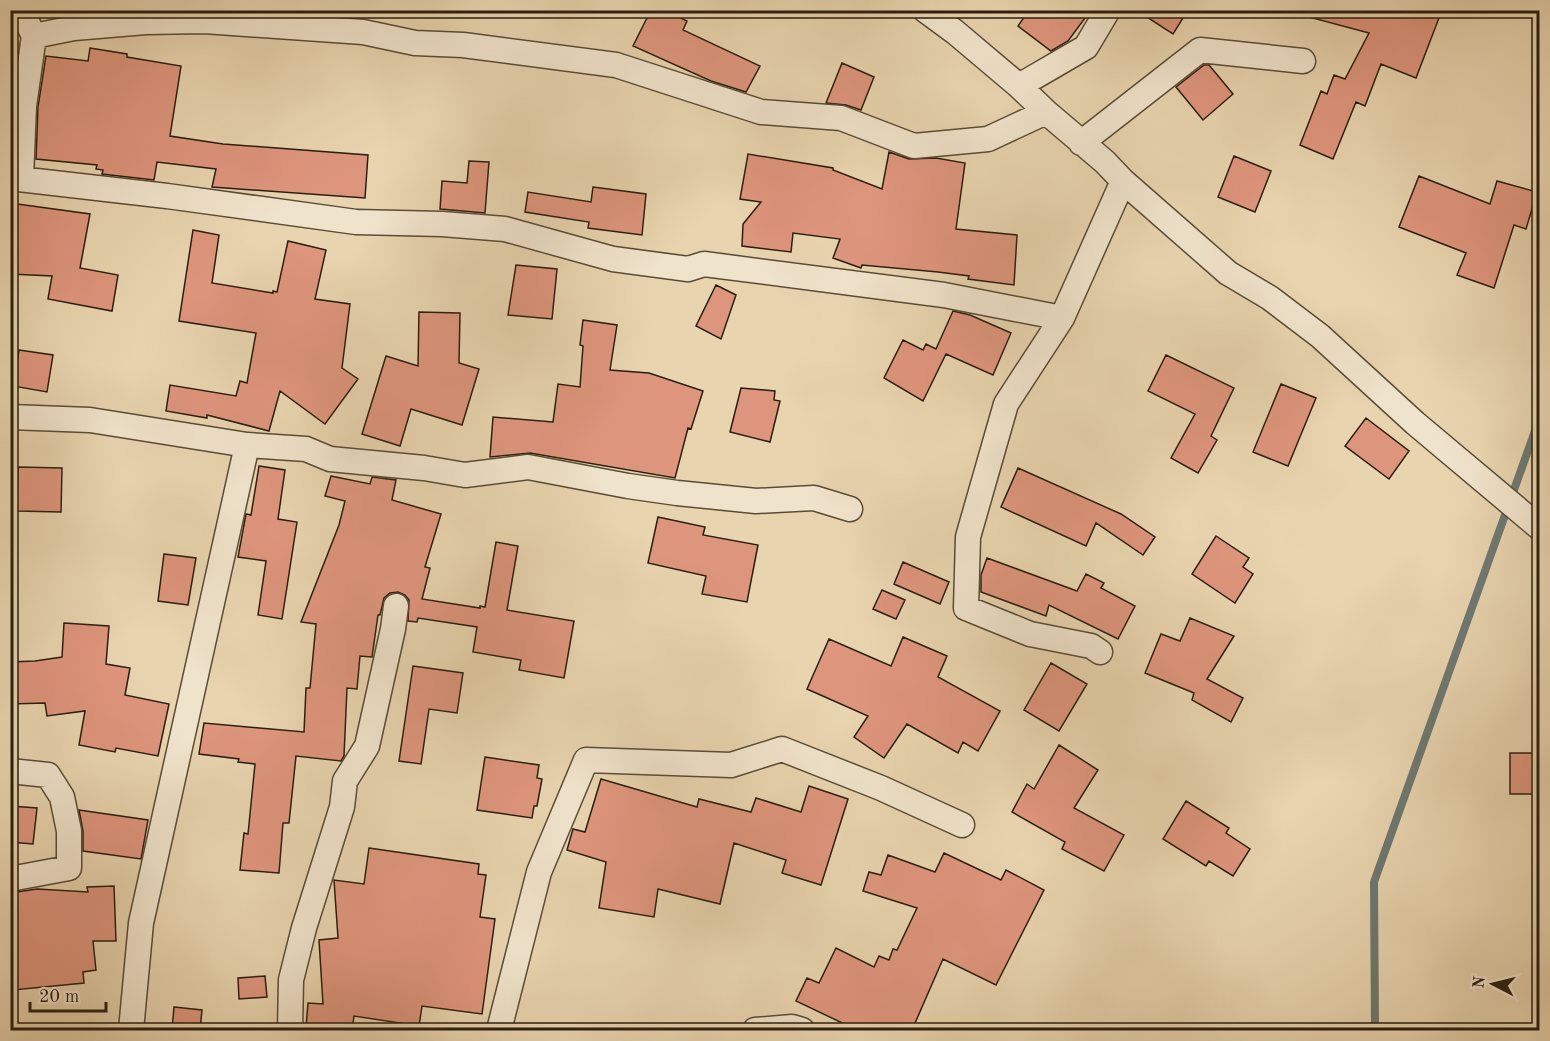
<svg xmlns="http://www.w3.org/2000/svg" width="1550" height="1041" font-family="'Old Standard TT',serif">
	<rect width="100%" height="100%" fill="#e8d4af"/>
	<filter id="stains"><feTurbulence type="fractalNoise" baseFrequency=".00333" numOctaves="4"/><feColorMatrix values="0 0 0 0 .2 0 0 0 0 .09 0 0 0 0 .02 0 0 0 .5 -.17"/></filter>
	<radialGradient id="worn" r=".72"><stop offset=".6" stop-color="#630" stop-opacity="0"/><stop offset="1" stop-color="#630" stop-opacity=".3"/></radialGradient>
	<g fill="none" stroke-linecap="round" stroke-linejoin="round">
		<path stroke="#6e7973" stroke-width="8" d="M 1375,1030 L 1374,882 L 1540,417"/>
	</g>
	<path fill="#de957d" stroke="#2a1e0e" stroke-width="1.5" d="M 651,10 L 665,10 L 687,21 L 683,30 L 760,66 L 746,92 L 711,81 L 633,46 Z
		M 1029,10 L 1091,10 L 1068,41 L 1051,51 L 1018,26 Z
		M 1136,10 L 1188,10 L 1173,34 Z
		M 1310,10 L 1442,10 L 1416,78 L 1381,64 L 1365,106 L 1356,102 L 1333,159 L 1300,145 L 1321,91 L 1327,94 L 1334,75 L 1345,79 L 1369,33 L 1309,17 Z
		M 90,48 L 127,54 L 127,57 L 181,66 L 170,136 L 223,144 L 368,155 L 365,198 L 212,187 L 216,169 L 157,162 L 154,180 L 102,174 L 103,170 L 96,169 L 97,165 L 36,159 L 38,107 L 46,56 L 88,61 Z
		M 10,51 L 17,52 L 13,83 L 10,82 Z
		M 842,63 L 874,77 L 861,110 L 846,105 L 826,103 Z
		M 1204,65 L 1209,65 L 1233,94 L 1203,120 L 1176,87 Z
		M 889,152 L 909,159 L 936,158 L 965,163 L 956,229 L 1017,235 L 1014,285 L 968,279 L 969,276 L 938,272 L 862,265 L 861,268 L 833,258 L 840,239 L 793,233 L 791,252 L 742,246 L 743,224 L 761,202 L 740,199 L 748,154 L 833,168 L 833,170 L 882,189 Z
		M 1234,156 L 1271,171 L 1255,212 L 1218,197 Z
		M 469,161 L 489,162 L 485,213 L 440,209 L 442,181 L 467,183 Z
		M 1419,176 L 1490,204 L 1497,181 L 1537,192 L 1526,229 L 1514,225 L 1494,288 L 1457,275 L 1466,253 L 1399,227 Z
		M 593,187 L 646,194 L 642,235 L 588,228 L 589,222 L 525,212 L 528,192 L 591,202 Z
		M 10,203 L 90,214 L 80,268 L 118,275 L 112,311 L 48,299 L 52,276 L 10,274 Z
		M 193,230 L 219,235 L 212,283 L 273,293 L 273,291 L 277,292 L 288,241 L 326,250 L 315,299 L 350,304 L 342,368 L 358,379 L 325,424 L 280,391 L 269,431 L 207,415 L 207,418 L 166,411 L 170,385 L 236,396 L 240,381 L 247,383 L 256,333 L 179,321 Z
		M 516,265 L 557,269 L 552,319 L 508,315 Z
		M 716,285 L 736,295 L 721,339 L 696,326 Z
		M 953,311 L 970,315 L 1011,333 L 993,375 L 946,354 L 923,401 L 884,378 L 903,340 L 923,350 L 926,344 L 936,349 Z
		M 419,312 L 460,313 L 459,363 L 479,369 L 462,425 L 411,409 L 400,446 L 362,434 L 386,356 L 418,366 Z
		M 583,320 L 617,325 L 610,370 L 649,373 L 703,391 L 691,429 L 688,428 L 675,478 L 530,453 L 490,457 L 493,417 L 553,422 L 558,384 L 580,387 L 583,346 L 580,345 Z
		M 19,350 L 53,355 L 47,392 L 13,386 Z
		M 1166,355 L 1234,388 L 1211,436 L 1217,440 L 1198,473 L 1171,458 L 1195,414 L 1148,391 Z
		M 1281,384 L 1316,398 L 1288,466 L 1253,452 Z
		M 741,388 L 775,391 L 774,400 L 780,401 L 770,442 L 730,432 Z
		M 1366,418 L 1409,451 L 1389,479 L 1345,446 Z
		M 259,466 L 285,470 L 278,519 L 297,522 L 282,619 L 258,615 L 266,561 L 238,557 L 246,514 L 251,515 Z
		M 18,467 L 62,468 L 61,512 L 17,511 Z
		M 1018,468 L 1121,514 L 1155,537 L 1143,555 L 1096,523 L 1086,546 L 1001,507 Z
		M 331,476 L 370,484 L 372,477 L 396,480 L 392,500 L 441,514 L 425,567 L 430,568 L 422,599 L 480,608 L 480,606 L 485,607 L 496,542 L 518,546 L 507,610 L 574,621 L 564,678 L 519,670 L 521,660 L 473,652 L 477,627 L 418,618 L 417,622 L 408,621 L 409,600 L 405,595 L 398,592 L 390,593 L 384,598 L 380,615 L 378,615 L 372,657 L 360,656 L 357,689 L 347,688 L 344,756 L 341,761 L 296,756 L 289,823 L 283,823 L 279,873 L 240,870 L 244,833 L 248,834 L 255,764 L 238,762 L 239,759 L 199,754 L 204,723 L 304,732 L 306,688 L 310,688 L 316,624 L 301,622 L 339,525 L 345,501 L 325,496 Z
		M 658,517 L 705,527 L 703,535 L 758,545 L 747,602 L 702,594 L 706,576 L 648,563 Z
		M 1216,536 L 1249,558 L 1243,567 L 1253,574 L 1235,603 L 1192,574 Z
		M 164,554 L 196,558 L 188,605 L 158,601 Z
		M 987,558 L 1077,591 L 1086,574 L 1104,583 L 1101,588 L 1135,606 L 1118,639 L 1049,605 L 1046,616 L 981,592 L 981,575 Z
		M 903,562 L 949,582 L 940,604 L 894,584 Z
		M 882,590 L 905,600 L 896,619 L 873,609 Z
		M 1190,618 L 1234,636 L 1207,679 L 1243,698 L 1231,722 L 1192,700 L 1194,693 L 1145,673 L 1161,634 L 1180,641 Z
		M 64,623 L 109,626 L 106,664 L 130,668 L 125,695 L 169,704 L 158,756 L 116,748 L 115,752 L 79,745 L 85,711 L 47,716 L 45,703 L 10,704 L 10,662 L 35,661 L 62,657 Z
		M 903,637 L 947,656 L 938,677 L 1000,711 L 978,751 L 963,742 L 958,753 L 907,724 L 884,758 L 854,737 L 868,716 L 807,689 L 829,639 L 891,666 Z
		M 1051,663 L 1087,684 L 1059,731 L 1024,710 Z
		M 413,666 L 463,673 L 457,713 L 429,709 L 421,764 L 399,761 Z
		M 1059,745 L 1098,770 L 1074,808 L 1124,835 L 1104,871 L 1062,849 L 1065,842 L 1012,812 L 1027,784 L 1034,789 Z
		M 1510,753 L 1539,753 L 1539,794 L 1510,794 Z
		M 485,757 L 539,765 L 537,778 L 542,779 L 537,806 L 534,806 L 532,818 L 477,810 Z
		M 601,779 L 697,807 L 699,799 L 751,812 L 756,798 L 801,812 L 809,786 L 848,799 L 821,885 L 782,873 L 786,860 L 734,843 L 720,904 L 658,889 L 654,917 L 599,908 L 606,862 L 567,850 L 573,829 L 585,832 Z
		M 1186,801 L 1229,828 L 1226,833 L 1250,849 L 1233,876 L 1209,861 L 1206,866 L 1163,839 Z
		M 10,806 L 37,808 L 33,844 L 10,842 Z
		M 79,810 L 148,820 L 141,859 L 83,851 L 83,831 Z
		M 369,848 L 479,864 L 478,874 L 486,875 L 480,917 L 495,919 L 482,1014 L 422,1006 L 419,1026 L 354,1016 L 352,1030 L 311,1030 L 311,1028 L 306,1028 L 308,1003 L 323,1004 L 319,940 L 338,938 L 334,880 L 364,884 Z
		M 944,853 L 1001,880 L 1006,870 L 1044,890 L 996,985 L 943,959 L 912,1030 L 857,1030 L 796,1001 L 807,978 L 819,983 L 836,948 L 874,967 L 879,956 L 889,960 L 893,949 L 897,950 L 917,908 L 863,891 L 869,872 L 881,875 L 888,855 L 935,872 Z
		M 114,886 L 116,941 L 93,941 L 96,970 L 83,972 L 84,983 L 13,990 L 10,960 L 10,893 L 37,889 L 88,892 L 87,887 Z
		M 265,976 L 267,997 L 239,999 L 238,978 Z
		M 174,1007 L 202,1010 L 200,1030 L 172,1030 Z"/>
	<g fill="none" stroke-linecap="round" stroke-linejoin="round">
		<g stroke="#5a4c36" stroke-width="27">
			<path id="street" d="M 27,10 L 26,20 L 34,36 L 74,28 L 146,22 L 204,21 L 363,32 L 415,43 L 463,45 L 616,65 L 761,112 L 841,118 L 914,146 L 988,139 L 1046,112
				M 925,10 L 955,32 L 1019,86 L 1046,112 L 1105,162 L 1123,181 L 1228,273 L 1270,298 L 1320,336 L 1415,423 L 1540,528
				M 1019,86 L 1086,47 L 1108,10
				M 1081,143 L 1200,50 L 1303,61
				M 10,178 L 167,196 L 356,222 L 442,224 L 505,229 L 613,259 L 688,269 L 704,264 L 944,295 L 1062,318
				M 21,179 L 24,106 L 34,36
				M 10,417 L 90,420 L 247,445 L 306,449 L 330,459 L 424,468 L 465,475 L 528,467 L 628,486 L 677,493 L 756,501 L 814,498 L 850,509
				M 1100,652 L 1091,646 L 1030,634 L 966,608 L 968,537 L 1006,404 L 1062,318 L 1123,181
				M 10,771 L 48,775 L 62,797 L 69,831 L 69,868 L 10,879
				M 131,1030 L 141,923 L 247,445
				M 290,1030 L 291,980 L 304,928 L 342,807 L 345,781 L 367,746 L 393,629 L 396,606
				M 499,1030 L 539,872 L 586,760 L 731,765 L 782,749 L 881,788 L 962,825
				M 755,1030 L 792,1027 L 802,1030"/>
		</g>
		<use href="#street" stroke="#f0e3cb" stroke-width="24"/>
	</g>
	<rect width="1550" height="1041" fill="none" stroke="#e8d4af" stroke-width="36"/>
	<rect x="12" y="12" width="1526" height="1017" fill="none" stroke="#2a1e0e" stroke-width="3"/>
	<rect x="18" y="18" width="1514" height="1005" fill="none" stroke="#2a1e0e" stroke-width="1.5"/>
	<g transform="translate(1493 984) rotate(277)" stroke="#f0e3cb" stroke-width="4.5" paint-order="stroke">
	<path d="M0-4.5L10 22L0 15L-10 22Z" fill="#2a1e0e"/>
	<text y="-9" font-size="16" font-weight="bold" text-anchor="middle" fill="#2a1e0e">N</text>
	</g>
	<path d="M30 1002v9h76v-9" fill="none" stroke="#2a1e0e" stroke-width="3"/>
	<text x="39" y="1002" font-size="18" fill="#2a1e0e" stroke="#f0e3cb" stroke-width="4.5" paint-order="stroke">20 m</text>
	<rect width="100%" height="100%" filter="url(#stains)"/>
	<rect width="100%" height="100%" fill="url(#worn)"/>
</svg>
